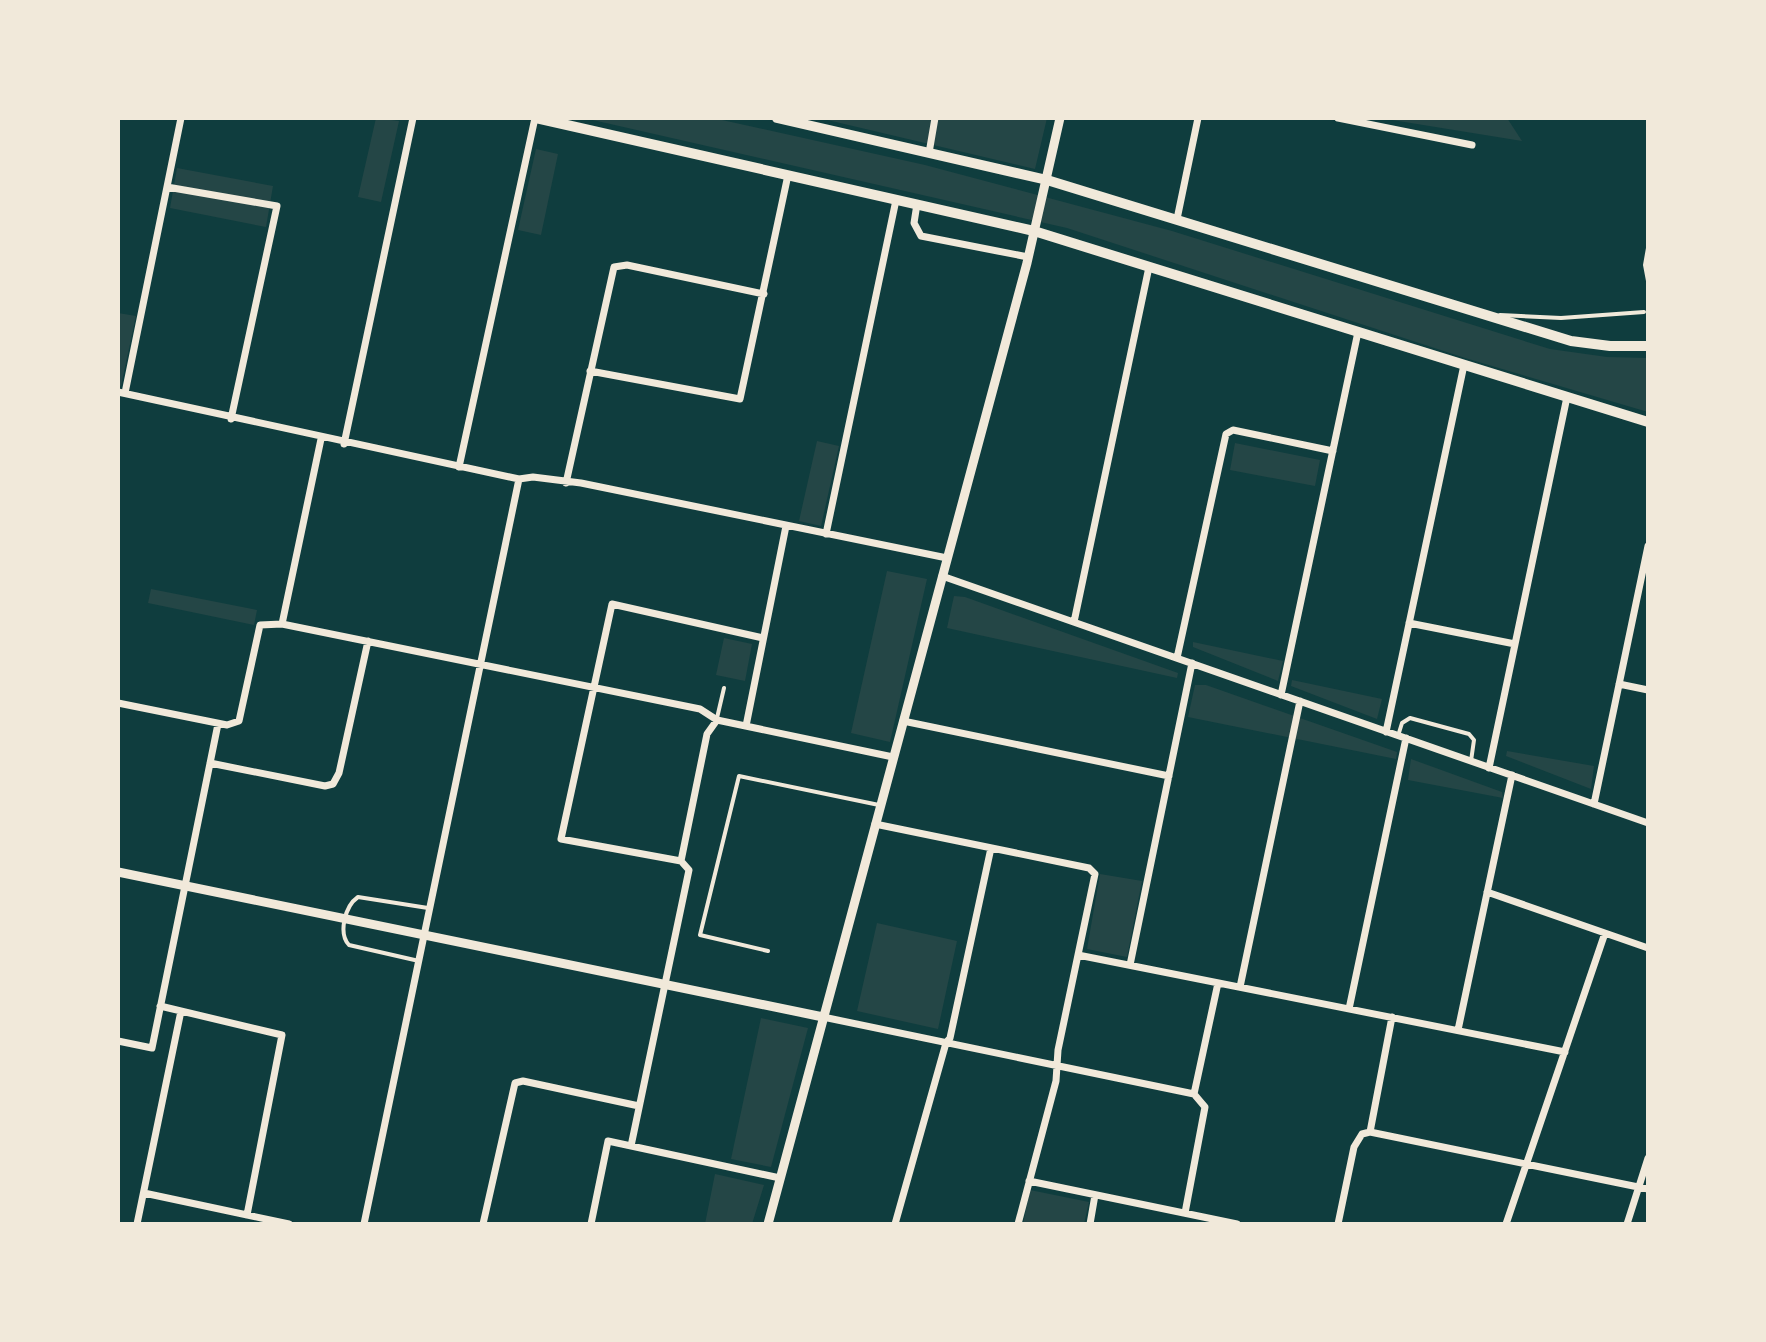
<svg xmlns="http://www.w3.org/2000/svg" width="1766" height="1342" font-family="Signika,sans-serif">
	<rect width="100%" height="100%" fill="#0f3d3e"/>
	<path fill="#244646" d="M 376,118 L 399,121 L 381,202 L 358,197 Z
		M 584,118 L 713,118 L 925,165 L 1172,231 L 1550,349 L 1607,357 L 1648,358 L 1648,412 L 1465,358 L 1067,228 Z
		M 819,118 L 1047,118 L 1035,169 Z
		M 1380,118 L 1507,118 L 1522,141 Z
		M 536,149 L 558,154 L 541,235 L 518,230 Z
		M 177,168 L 273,186 L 266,227 L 170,208 Z
		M 118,313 L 136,316 L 121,386 L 118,385 Z
		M 817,441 L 839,446 L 821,526 L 799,521 Z
		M 1235,443 L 1320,460 L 1315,486 L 1230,470 Z
		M 887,571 L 927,579 L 890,742 L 851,733 Z
		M 151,589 L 257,610 L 254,625 L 148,603 Z
		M 954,596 L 965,597 L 1178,673 L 1177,678 L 947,628 Z
		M 724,638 L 752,644 L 745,681 L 716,675 Z
		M 1193,642 L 1283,661 L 1278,681 L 1193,647 Z
		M 1292,680 L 1382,699 L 1377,719 L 1291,686 Z
		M 1195,685 L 1206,685 L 1397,752 L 1396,759 L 1188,717 Z
		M 1507,751 L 1594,766 L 1591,789 L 1506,756 Z
		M 1411,759 L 1502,792 L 1503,798 L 1408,780 Z
		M 1100,874 L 1142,881 L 1127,957 L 1087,949 Z
		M 877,923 L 957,941 L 938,1029 L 857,1011 Z
		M 761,1018 L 808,1028 L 771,1167 L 731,1159 Z
		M 715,1174 L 764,1185 L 752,1224 L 705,1224 Z
		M 1030,1190 L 1089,1202 L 1084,1224 L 1023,1224 Z"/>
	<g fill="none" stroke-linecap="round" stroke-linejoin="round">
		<path stroke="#f1e9da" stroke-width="4" d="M 1648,248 L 1645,265 L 1648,281
			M 1500,315 L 1561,318 L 1644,312
			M 717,718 L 724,688
			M 1398,736 L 1402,723 L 1410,718 L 1469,734 L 1474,740 L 1471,761
			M 768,951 L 700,935 L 739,776 L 879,805
			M 419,961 L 349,945 C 338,933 345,906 358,897 L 428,908"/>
		<path stroke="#f1e9da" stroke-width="7" d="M 1338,118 L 1472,145
			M 929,153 L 935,118
			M 167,187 L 277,206 L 231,419
			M 917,204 L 914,223 L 921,236 L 1028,257
			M 1177,219 L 1198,118
			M 590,371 L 740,399 L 788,175
			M 118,392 L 519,479 L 533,477 L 581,483 L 947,558
			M 125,393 L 181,118
			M 344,444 L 413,118
			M 459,467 L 535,118
			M 566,483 L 614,267 L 627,265 L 764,294
			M 826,534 L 896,200
			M 942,576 L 1648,823
			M 1074,622 L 1149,267
			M 1409,623 L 1515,644
			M 282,624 L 700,709 L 717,720 L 893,757
			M 1177,658 L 1226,434 L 1233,430 L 1333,451
			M 1619,684 L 1648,690
			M 1281,695 L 1358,332
			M 118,703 L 227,725 L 239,721 L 260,625 L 282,624 L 321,439
			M 903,721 L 1169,776
			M 746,726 L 786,526
			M 1386,732 L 1464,365
			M 210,763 L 325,786 L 333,784 L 339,773 L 368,641
			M 1489,768 L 1567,397
			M 1594,804 L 1648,546
			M 875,824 L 1089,868 L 1095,874 L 1058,1050 L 1056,1081 L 1018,1224
			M 681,861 L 707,734 L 717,720
			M 1487,892 L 1648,948
			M 1078,955 L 1565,1052
			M 1130,965 L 1192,663
			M 1240,987 L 1300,701
			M 160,1006 L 282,1035 L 247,1215
			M 1349,1009 L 1406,738
			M 823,1017 L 1194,1094 L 1205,1107 L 1185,1213
			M 1458,1030 L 1512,775
			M 118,1041 L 152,1048 L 218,724
			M 1194,1094 L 1218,983
			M 1370,1132 L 1648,1189
			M 1370,1132 L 1392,1017
			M 631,1146 L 689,870 L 681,861 L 561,839 L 612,604 L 763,638
			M 1029,1181 L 1237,1224
			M 144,1193 L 289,1224
			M 137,1224 L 181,1011
			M 364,1224 L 519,479
			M 483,1224 L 515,1083 L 523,1081 L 639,1106
			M 591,1224 L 608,1141 L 780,1178
			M 895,1224 L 946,1043 L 950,1038 L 991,848
			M 1090,1224 L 1095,1195
			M 1338,1224 L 1354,1147 L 1362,1134 L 1370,1132
			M 1506,1224 L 1605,933
			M 1627,1224 L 1648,1158"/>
		<path stroke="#f1e9da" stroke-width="9" d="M 118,872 L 823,1017
			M 768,1224 L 1027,263 L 1060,118"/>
		<path stroke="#f1e9da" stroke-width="10" d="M 536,118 L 1034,231 L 1648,422
			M 777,118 L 1047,180 L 1571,341 L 1610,346 L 1648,346"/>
	</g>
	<rect width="1766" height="1342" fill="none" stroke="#f1e9da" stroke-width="240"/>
</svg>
